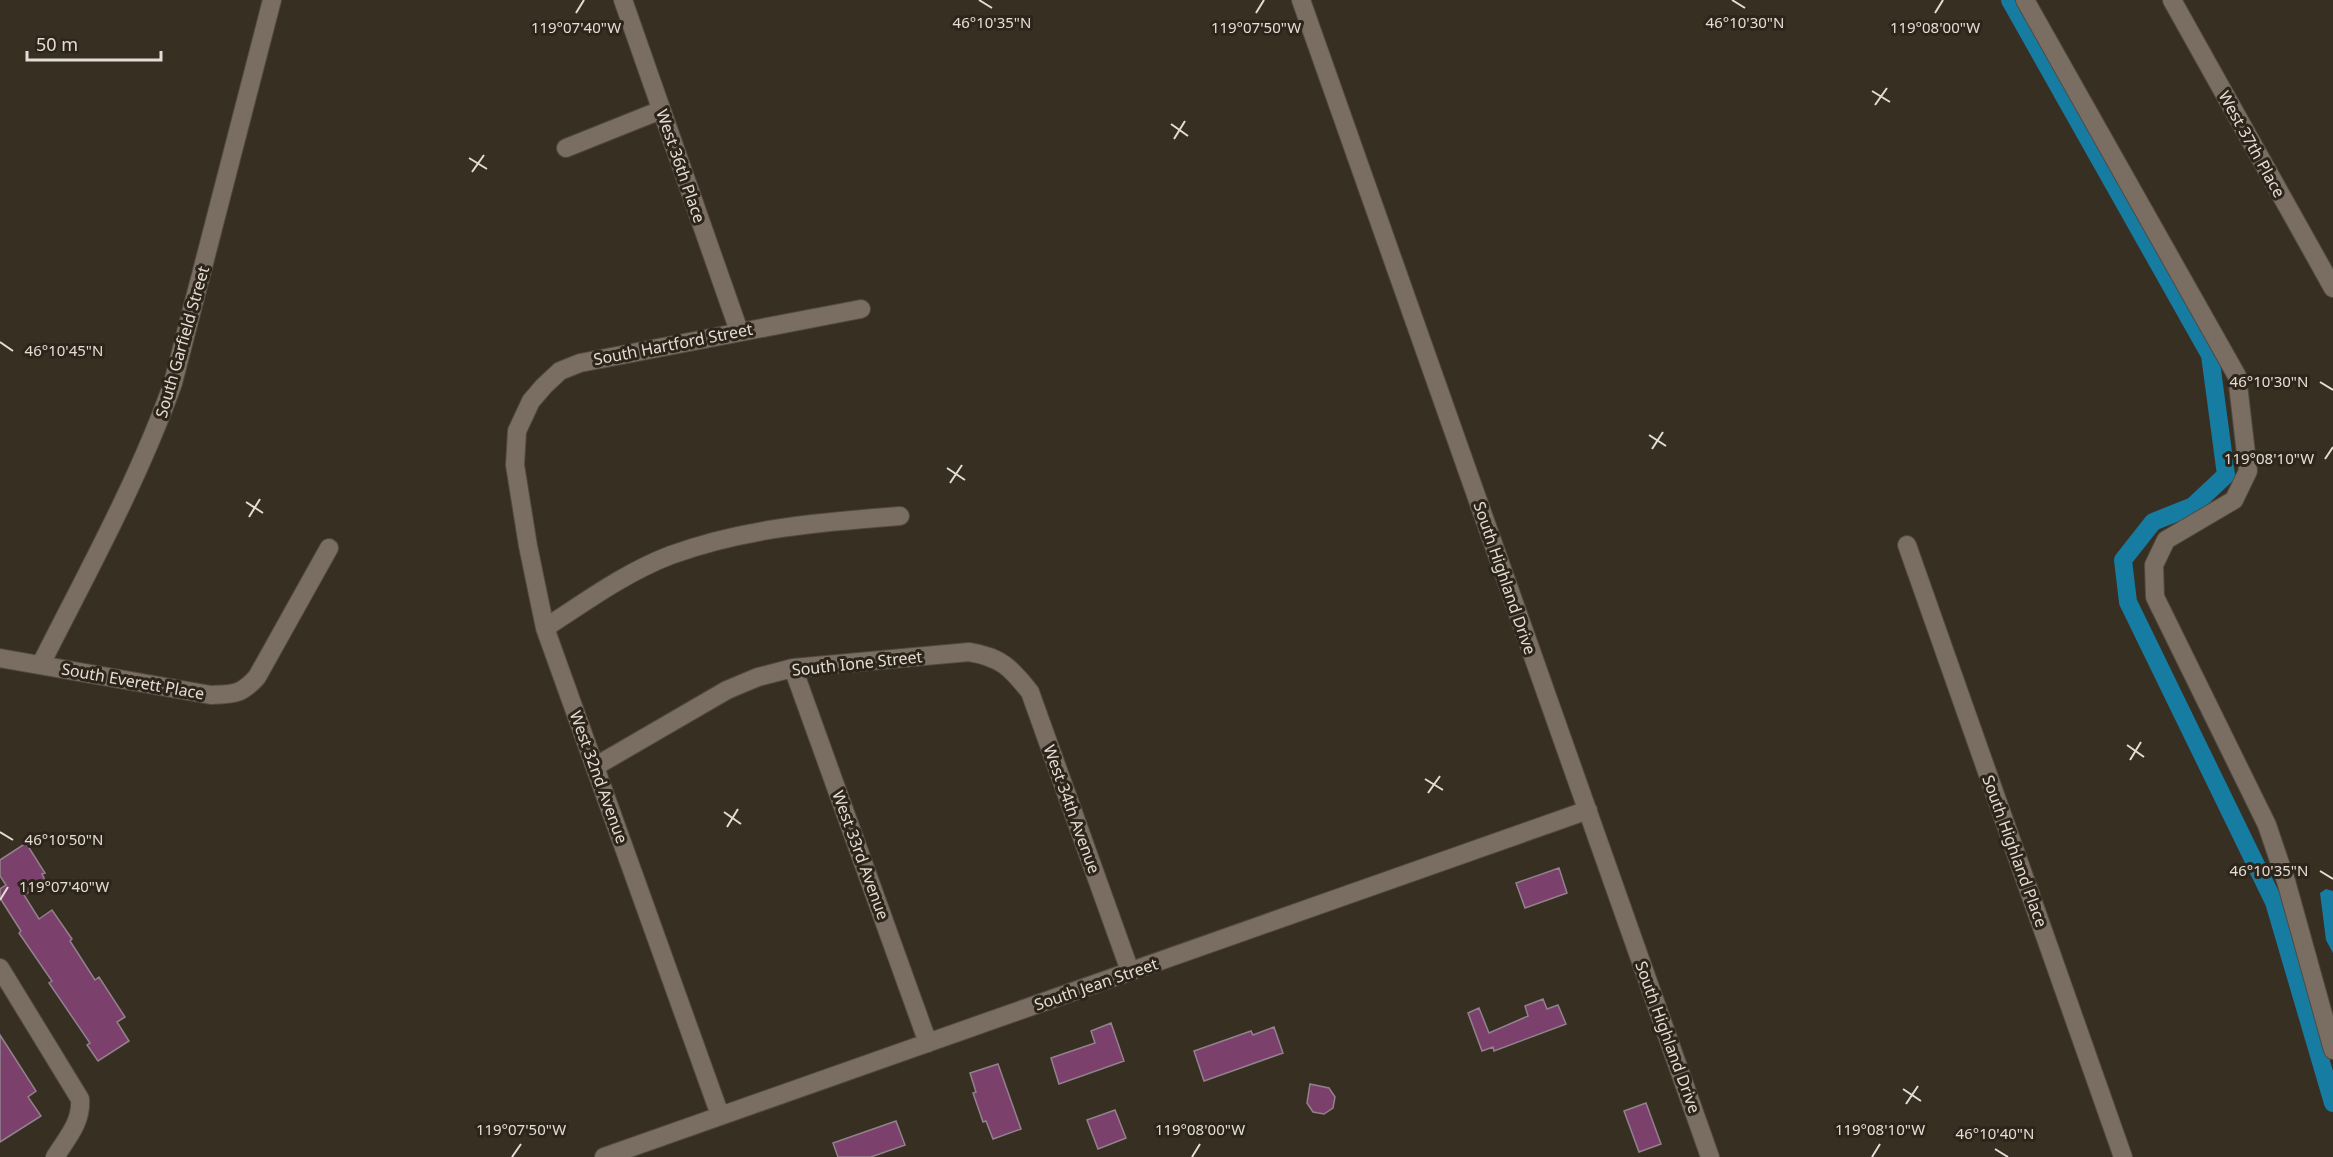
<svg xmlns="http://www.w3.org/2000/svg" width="2333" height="1157" font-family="'Noto Sans',sans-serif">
	<rect width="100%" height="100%" fill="#382f23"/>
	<path fill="#167ca1" d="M 2326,889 L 2333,891 L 2333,953 L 2326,940 L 2320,893 Z"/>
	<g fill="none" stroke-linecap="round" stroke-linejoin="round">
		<path stroke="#167ca1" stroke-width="18" d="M 2010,0 L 2210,355 L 2226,475 L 2193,506 L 2153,522 L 2123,560 L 2128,602 L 2274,902 L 2333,1103"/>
	</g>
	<path fill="#7c406d" stroke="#91828c" stroke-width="1.5" d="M 26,843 L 45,873 L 42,874 L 46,882 L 24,895 L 39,919 L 52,910 L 72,939 L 70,941 L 95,980 L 99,977 L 125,1017 L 117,1022 L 129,1041 L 98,1061 L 87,1045 L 90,1043 L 49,983 L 52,981 L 19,933 L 21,931 L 0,898 L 0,889 L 6,885 L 0,876 L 0,860 Z
		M 1559,868 L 1567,893 L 1525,908 L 1516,883 Z
		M 1543,999 L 1547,1009 L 1558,1005 L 1566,1024 L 1494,1051 L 1493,1047 L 1482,1051 L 1468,1013 L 1479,1008 L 1489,1033 L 1528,1016 L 1525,1006 Z
		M 1111,1023 L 1124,1061 L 1059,1084 L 1051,1058 L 1095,1043 L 1091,1031 Z
		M 1274,1027 L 1283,1053 L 1204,1081 L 1194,1051 L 1251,1031 L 1253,1035 Z
		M 0,1035 L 36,1091 L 28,1097 L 41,1116 L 0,1142 Z
		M 998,1064 L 1021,1129 L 993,1139 L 986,1121 L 983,1122 L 973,1093 L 976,1092 L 970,1073 Z
		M 1310,1084 L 1329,1088 L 1335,1097 L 1333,1108 L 1324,1114 L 1313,1112 L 1307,1103 Z
		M 1646,1103 L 1661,1144 L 1639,1152 L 1624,1111 Z
		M 1115,1110 L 1126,1138 L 1098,1149 L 1087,1120 Z
		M 896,1121 L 905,1145 L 871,1157 L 838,1157 L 833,1143 Z"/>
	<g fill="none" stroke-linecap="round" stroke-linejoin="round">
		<g stroke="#524a41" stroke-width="20">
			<path id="minor" d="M 623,0 L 739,331
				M 1301,0 L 1710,1157
				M 2025,0 L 2237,376 L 2248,471 L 2234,500 L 2166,540 L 2154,565 L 2155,597 L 2267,825 L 2286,881 L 2333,1050
				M 2172,0 L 2333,288
				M 566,148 L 661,110
				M 1907,545 L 2123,1157
				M 545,628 C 585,602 626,572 671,555 C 745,528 822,522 900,516
				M 0,658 L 211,695 C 234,694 241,695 257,677 L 329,548
				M 41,664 C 88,571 138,481 173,383 L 272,0
				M 793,668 L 928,1043
				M 596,766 L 727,690 L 758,677 L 793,668 L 969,652 C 1001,657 1011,668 1030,692 L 1130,971
				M 0,968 L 80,1099 C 82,1122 67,1138 55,1157
				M 720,1115 L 545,628 L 528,546 L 515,465 L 517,431 L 531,401 L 544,386 L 560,371 L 580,363 L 861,309
				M 604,1157 L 1588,810"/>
		</g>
		<use href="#minor" stroke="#796e61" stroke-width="18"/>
	</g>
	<path fill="none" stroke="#e3ddd6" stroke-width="2" d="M 979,0 L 992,8M 1732,0 L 1745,8M 576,13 L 584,0M 1256,13 L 1264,0M 1935,13 L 1943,0M 1872,91 L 1890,102M 1875,105 L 1887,88M 1171,124 L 1188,136M 1174,139 L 1185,121M 469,158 L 487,169M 472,172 L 484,155M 0,342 L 13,351M 2320,382 L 2333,390M 1649,435 L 1666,446M 1652,449 L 1663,432M 2325,459 L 2333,447M 947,468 L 965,480M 950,483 L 962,465M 246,502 L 263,513M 249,517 L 260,499M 2127,745 L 2144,757M 2130,760 L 2141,742M 1425,779 L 1443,790M 1428,793 L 1440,776M 724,812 L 741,824M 727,827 L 738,809M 0,832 L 13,840M 2320,871 L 2333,879M 0,900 L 8,887M 1903,1089 L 1921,1101M 1906,1104 L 1918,1086M 1995,1149 L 2008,1157M 512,1157 L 521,1144M 1192,1157 L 1200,1144M 1872,1157 L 1880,1144"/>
	<g text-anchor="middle" stroke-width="6" stroke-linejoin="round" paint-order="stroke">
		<g font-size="16" fill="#e3ddd6" stroke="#2e251a">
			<text transform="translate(2252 144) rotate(61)" y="6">West 37th Place</text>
			<text transform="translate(681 166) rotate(71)" y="6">West 36th Place</text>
			<text transform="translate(182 342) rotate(-74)" y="6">South Garfield Street</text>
			<text transform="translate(673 344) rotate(-11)" y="6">South Hartford Street</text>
			<text transform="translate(1505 578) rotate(71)" y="6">South Highland Drive</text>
			<text transform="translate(857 663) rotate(-6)" y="6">South Ione Street</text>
			<text transform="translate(133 681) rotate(10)" y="6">South Everett Place</text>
			<text transform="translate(599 777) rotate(70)" y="6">West 32nd Avenue</text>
			<text transform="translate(1072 809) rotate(70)" y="6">West 34th Avenue</text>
			<text transform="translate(2015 851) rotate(70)" y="6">South Highland Place</text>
			<text transform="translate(861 855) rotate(70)" y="6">West 33rd Avenue</text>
			<text transform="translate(1096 984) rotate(-19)" y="6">South Jean Street</text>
			<text transform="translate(1668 1037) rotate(70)" y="6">South Highland Drive</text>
		</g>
	</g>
	<g font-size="15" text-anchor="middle" fill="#e3ddd6" stroke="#2e251a" stroke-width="6" stroke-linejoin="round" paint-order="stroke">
		<text x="992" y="28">46°10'35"N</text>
		<text x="1745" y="28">46°10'30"N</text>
		<text x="576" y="33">119°07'40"W</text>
		<text x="1256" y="33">119°07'50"W</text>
		<text x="1935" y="33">119°08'00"W</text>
		<text x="64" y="356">46°10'45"N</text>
		<text x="2269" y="387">46°10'30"N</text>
		<text x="2269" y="464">119°08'10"W</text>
		<text x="64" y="845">46°10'50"N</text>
		<text x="2269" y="876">46°10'35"N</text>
		<text x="64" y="892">119°07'40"W</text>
		<text x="521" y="1135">119°07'50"W</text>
		<text x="1200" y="1135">119°08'00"W</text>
		<text x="1880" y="1135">119°08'10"W</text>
		<text x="1995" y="1139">46°10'40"N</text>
	</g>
	<path d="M27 51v9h134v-9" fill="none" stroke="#e3ddd6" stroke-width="3"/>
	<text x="36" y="51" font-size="18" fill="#e3ddd6" stroke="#2e251a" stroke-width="4.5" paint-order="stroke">50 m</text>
</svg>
